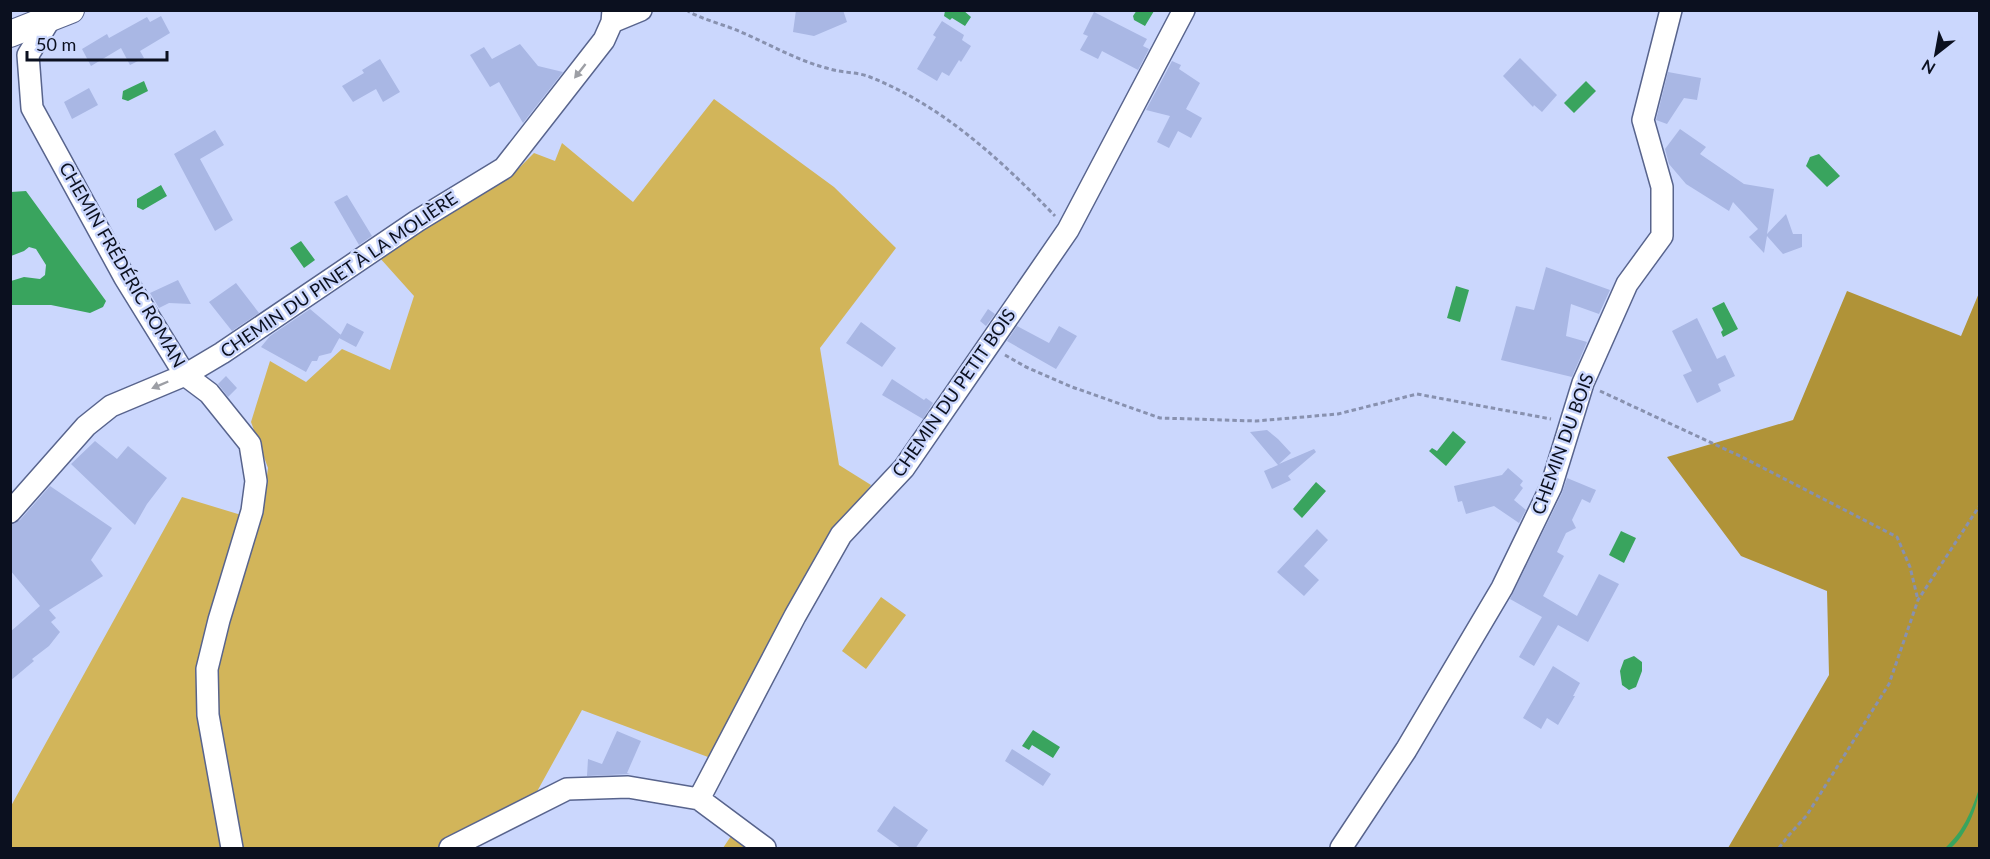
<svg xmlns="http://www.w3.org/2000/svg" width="1990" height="859" font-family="Lato,sans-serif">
	<rect width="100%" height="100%" fill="#cbd7fd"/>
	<path fill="#d2b55a" d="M 714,99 L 834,187 L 896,248 L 820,348 L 839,465 L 871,485 L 832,534 L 708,757 L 582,710 L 534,797 L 458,848 L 11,848 L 11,806 L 182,497 L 261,521 L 268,468 L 251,422 L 270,361 L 306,382 L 342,349 L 390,370 L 414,296 L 379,257 L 510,177 L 534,153 L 555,161 L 562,143 L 633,202 Z
		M 881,597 L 906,615 L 866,669 L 842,651 Z
		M 731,836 L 749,848 L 723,848 Z"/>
	<path fill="#b09338" d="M 1847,291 L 1961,336 L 1979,293 L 1979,848 L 1728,848 L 1829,675 L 1827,591 L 1741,556 L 1667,457 L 1793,420 Z"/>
	<path fill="#39a45e" d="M 963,10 L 971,17 L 965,26 L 952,18 L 950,20 L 944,16 L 945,11 Z
		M 1137,10 L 1154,11 L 1145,26 L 1134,20 L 1133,16 Z
		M 144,81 L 148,91 L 128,101 L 122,99 L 123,91 Z
		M 1586,81 L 1596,91 L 1574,113 L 1564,103 Z
		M 1819,154 L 1840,176 L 1827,187 L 1806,166 L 1810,157 Z
		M 161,185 L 167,196 L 143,210 L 137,207 L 137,199 Z
		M 26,191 L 106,301 L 103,307 L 90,313 L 51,305 L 11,305 L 11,281 L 24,277 L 40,279 L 45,275 L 46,265 L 36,249 L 29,247 L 24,251 L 11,256 L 11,192 Z
		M 301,241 L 315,260 L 304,268 L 290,248 Z
		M 1456,286 L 1469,290 L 1460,322 L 1447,318 Z
		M 1724,302 L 1738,329 L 1723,337 L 1721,332 L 1723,330 L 1712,308 Z
		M 1453,431 L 1466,442 L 1446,466 L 1429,451 L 1432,448 L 1437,451 Z
		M 1316,482 L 1326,491 L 1302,518 L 1293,509 Z
		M 1621,531 L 1636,538 L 1624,563 L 1609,555 Z
		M 1634,656 L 1642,662 L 1642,671 L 1636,687 L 1629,690 L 1622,685 L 1620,671 L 1624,660 Z
		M 1033,730 L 1060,747 L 1053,758 L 1032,745 L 1029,750 L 1022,746 Z
		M 1979,789 C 1978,808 1965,836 1951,848 L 1945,848 C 1964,830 1970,814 1979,789 Z"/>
	<path fill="#a9b7e4" d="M 796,10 L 843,10 L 847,22 L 814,36 L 793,32 Z
		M 1094,12 L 1147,39 L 1143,46 L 1149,49 L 1138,70 L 1102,51 L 1098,59 L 1080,50 L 1088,36 L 1083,34 Z
		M 161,16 L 170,33 L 140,51 L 144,58 L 130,65 L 121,48 L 91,66 L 82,49 L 107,34 L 109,38 L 147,17 L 150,22 Z
		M 942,21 L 964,35 L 962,40 L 971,46 L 961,62 L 959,60 L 949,76 L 942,72 L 937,81 L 917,69 L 936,37 L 933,35 Z
		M 520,44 L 538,66 L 563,72 L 523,123 L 499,82 L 490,87 L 470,55 L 484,47 L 492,59 Z
		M 1520,58 L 1557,95 L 1542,112 L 1534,105 L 1533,107 L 1503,76 Z
		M 380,59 L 400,92 L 383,102 L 376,89 L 353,102 L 342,86 L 364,73 L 362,70 Z
		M 1172,61 L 1181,65 L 1179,69 L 1200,83 L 1186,109 L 1202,118 L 1191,138 L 1178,131 L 1169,148 L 1157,142 L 1170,116 L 1146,110 Z
		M 1668,72 L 1701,78 L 1697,100 L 1684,98 L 1667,124 L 1656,120 Z
		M 89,88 L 98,105 L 72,119 L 64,102 Z
		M 1680,129 L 1706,147 L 1700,154 L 1744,184 L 1774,189 L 1767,234 L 1786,214 L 1793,234 L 1802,234 L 1802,247 L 1783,254 L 1767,236 L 1764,253 L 1749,237 L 1758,229 L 1733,202 L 1729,211 L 1686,184 L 1669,164 L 1665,149 Z
		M 215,130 L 224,145 L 200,159 L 233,220 L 215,231 L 174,154 Z
		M 347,195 L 372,236 L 359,245 L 334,202 Z
		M 1546,267 L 1610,290 L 1599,314 L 1571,304 L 1566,336 L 1587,342 L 1572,377 L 1501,360 L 1516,306 L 1534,310 Z
		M 178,280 L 191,304 L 169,303 L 159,308 L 150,293 Z
		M 236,283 L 259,313 L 232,331 L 209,302 Z
		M 310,309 L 341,335 L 331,353 L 319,356 L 317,361 L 312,361 L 306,372 L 261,347 L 270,336 Z
		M 988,309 L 995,314 L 986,326 L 980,321 Z
		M 1697,318 L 1717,359 L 1725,355 L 1735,376 L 1718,384 L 1721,391 L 1697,403 L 1683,375 L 1692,371 L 1672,331 Z
		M 861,322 L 896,348 L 882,367 L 846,343 Z
		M 347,323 L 364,332 L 356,347 L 339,338 Z
		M 1017,326 L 1049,343 L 1059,326 L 1077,336 L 1056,369 L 1007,341 Z
		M 226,376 L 237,388 L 228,397 L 218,384 Z
		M 892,379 L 924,400 L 926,398 L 933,403 L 923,419 L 882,395 Z
		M 1267,430 L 1278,439 L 1291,453 L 1279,464 L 1314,449 L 1316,452 L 1288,476 L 1291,480 L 1272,489 L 1264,471 L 1278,465 L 1250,432 Z
		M 95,441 L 117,459 L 128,446 L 167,478 L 147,504 L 135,525 L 71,464 Z
		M 1508,468 L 1523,481 L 1520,485 L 1523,488 L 1514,500 L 1526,510 L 1519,523 L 1494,506 L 1466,514 L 1462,501 L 1458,502 L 1454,486 L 1502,475 Z
		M 1567,478 L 1596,490 L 1590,503 L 1582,499 L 1572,520 L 1576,528 L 1566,533 L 1557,552 L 1564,556 L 1543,596 L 1577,616 L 1599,574 L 1619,584 L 1588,642 L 1558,625 L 1534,666 L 1519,657 L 1542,617 L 1510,599 L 1562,493 Z
		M 50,486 L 112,528 L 91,560 L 103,576 L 49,610 L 56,618 L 51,622 L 60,632 L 49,646 L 32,659 L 34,661 L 10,681 L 10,632 L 40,606 L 10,570 L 10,524 L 20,520 Z
		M 1317,529 L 1328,540 L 1304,566 L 1319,580 L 1304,596 L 1277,572 Z
		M 1553,666 L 1580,683 L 1573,696 L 1575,696 L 1558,725 L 1547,718 L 1541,729 L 1523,718 Z
		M 617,731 L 641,741 L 627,773 L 630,774 L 587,776 L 588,759 L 602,764 Z
		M 1012,749 L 1051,774 L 1043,786 L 1005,761 Z
		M 894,806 L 928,830 L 915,849 L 902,849 L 877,831 Z"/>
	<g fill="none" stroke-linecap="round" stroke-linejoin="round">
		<g stroke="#58648d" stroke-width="24">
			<path id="minor" d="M 50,19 L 28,55 L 32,108 L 125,278 L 185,375 L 209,393 L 250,444 L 256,481 L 252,511 L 219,620 L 207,669 L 208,715 L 232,848
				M 612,22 L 641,10
				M 10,512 L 86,426 L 111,406 L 185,375 L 222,353 L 417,221 L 504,168 L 604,40 L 612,22 L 613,10
				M 699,799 L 795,616 L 841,535 L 904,468 L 1068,230 L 1184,10
				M 450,848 L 567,789 L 628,787 L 699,799 L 765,848
				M 1341,848 L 1406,750 L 1502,588 L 1551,487 L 1583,383 L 1627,284 L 1662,236 L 1662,187 L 1643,120 L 1671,10"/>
		</g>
		<g stroke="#58648d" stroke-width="28">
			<path id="tertiary" d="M 10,34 L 71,10"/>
		</g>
		<path stroke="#8891af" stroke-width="3" stroke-dasharray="4.5 3" stroke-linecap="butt" d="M 686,10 C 703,20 723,24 741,32 C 771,45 798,61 830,69 C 843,73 858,72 870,77 C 943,106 1001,160 1055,216
			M 1005,355 L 1026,367 L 1072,387 L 1160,418 L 1256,421 L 1338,414 L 1417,394 L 1551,419
			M 1600,391 L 1742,457 L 1897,537 L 1910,567 L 1918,600
			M 1779,848 L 1789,835 L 1807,815 L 1889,684 L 1918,600 L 1980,505"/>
		<use href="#minor" stroke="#fff" stroke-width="21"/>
		<use href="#tertiary" stroke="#fff" stroke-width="26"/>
	</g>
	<defs><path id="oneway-solid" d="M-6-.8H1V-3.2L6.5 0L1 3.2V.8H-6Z" transform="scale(1.5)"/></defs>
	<g fill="#9d9fa5">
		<use href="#oneway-solid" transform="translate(580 71) rotate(128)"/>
		<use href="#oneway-solid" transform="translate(160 385) rotate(157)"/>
	</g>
	<g text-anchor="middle" stroke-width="5" stroke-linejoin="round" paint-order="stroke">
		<g font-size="18" fill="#0b101f" stroke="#cbd7fd">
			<text transform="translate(122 265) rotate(60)" y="6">CHEMIN FRÉDÉRIC ROMAN</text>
			<text transform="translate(339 275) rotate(-34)" y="6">CHEMIN DU PINET À LA MOLIÈRE</text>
			<text transform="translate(954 393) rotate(-55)" y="6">CHEMIN DU PETIT BOIS</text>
			<text transform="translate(1563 444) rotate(-70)" y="6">CHEMIN DU BOIS</text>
		</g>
	</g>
	<rect width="1990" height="859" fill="none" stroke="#0b101f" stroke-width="24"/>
	<g transform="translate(1936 54) rotate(211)" stroke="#cbd7fd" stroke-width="4.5" paint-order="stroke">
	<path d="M0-4.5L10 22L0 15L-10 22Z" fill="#0b101f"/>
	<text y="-9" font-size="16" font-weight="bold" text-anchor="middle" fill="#0b101f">N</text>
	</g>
	<path d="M27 51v9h140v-9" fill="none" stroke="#0b101f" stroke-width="3"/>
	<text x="36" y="51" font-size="18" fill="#0b101f" stroke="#cbd7fd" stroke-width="4.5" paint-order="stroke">50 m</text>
</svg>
